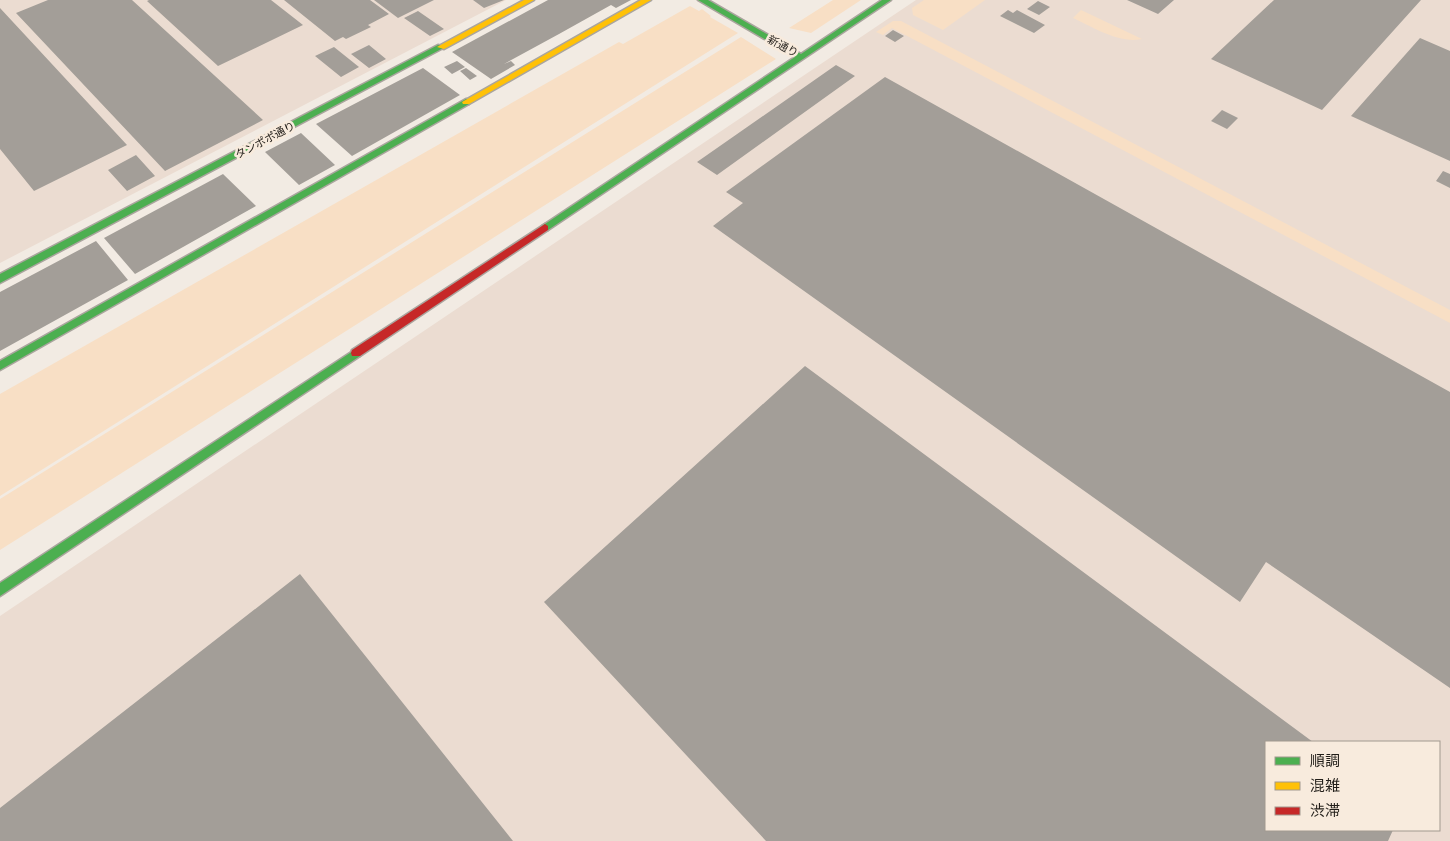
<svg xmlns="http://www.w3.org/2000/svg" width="1450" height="841" font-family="Arial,'Noto Sans JP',sans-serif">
	<rect width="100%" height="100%" fill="#f2ebe3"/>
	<path fill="#ebdcd1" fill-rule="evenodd" d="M 0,0 L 506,0 L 0,263 Z
		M 916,0 L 1450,0 L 1450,841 L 0,841 L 0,616 ZM 1266,742 L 1439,742 L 1439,830 L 1266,830 Z"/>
	<path fill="#f8dfc5" d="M 833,0 L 861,0 L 811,33 L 789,28 Z
		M 924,0 L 985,0 L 943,30 L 913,15 L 912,8 Z
		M 690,6 L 699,11 L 702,9 L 711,16 L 710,17 L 738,33 L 0,496 L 0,394 L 619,42 L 623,44 Z
		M 1081,10 L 1142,39 C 1119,44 1093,27 1073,18 Z
		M 893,21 L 901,21 L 1450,310 L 1450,323 L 892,28 L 883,35 L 876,32 Z
		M 741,37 L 776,59 L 0,550 L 0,499 Z"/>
	<path fill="#a39e98" d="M 48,0 L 132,0 L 263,120 L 165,171 L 16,13 Z
		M 149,0 L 271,0 L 303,25 L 218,66 L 147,1 Z
		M 284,0 L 370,0 L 389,14 L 368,25 L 371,27 L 346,39 L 343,37 L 335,41 Z
		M 374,0 L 434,0 L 398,18 Z
		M 473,0 L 504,0 L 484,8 Z
		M 548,0 L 631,0 L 616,8 L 611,5 L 559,34 L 504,64 L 511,61 L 515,65 L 491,79 L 452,52 Z
		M 1127,0 L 1174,0 L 1158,14 Z
		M 1274,0 L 1421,0 L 1322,110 L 1211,59 Z
		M 1038,1 L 1050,7 L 1039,15 L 1027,9 Z
		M 0,8 L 127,145 L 34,191 L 0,149 Z
		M 1008,10 L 1013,13 L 1017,10 L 1045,25 L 1034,33 L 1000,16 Z
		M 418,11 L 444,29 L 430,36 L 404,18 Z
		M 893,30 L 904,36 L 895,42 L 885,36 Z
		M 1420,38 L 1450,51 L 1450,161 L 1351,116 Z
		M 369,45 L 386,59 L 369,68 L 351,54 Z
		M 334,47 L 359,67 L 341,77 L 315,56 Z
		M 457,61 L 465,67 L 452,74 L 444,67 Z
		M 836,65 L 855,76 L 717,175 L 697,162 Z
		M 423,68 L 460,95 L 352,156 L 316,124 Z
		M 466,68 L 477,76 L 470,80 L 460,71 Z
		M 885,77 L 1450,392 L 1450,688 L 1266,562 L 1240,602 L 713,226 L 743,203 L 726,192 Z
		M 1222,110 L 1238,118 L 1227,129 L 1211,121 Z
		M 301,133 L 335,165 L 299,185 L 265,152 Z
		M 136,155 L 155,176 L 127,191 L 108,170 Z
		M 1443,171 L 1450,174 L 1450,188 L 1436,181 Z
		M 223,174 L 256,206 L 135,274 L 104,238 Z
		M 96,241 L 128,280 L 0,351 L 0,292 Z
		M 805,366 L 1313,742 L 1266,742 L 1266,830 L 1393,830 L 1388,841 L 766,841 L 544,602 Z
		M 300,574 L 513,841 L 0,841 L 0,808 Z"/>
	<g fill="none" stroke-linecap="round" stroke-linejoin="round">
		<g stroke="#aaa59e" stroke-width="3">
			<path id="fast" d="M 698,0 L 708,0 L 801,54 L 882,0 L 891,0 L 548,230 L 542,230 L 542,226 L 795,57 Z
				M 438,45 L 445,47 L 0,283 L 0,274 Z
				M 466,99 L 469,100 L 469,104 L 0,370 L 0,361 Z
				M 356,349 L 361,353 L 360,356 L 0,596 L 0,583 Z"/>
		</g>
		<g stroke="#aaa59e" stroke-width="3">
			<path id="slow" d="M 524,0 L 534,0 L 444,49 L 437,47 Z
				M 641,0 L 651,0 L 469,104 L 463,104 L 462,102 Z"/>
		</g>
		<g stroke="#aaa59e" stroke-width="3">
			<path id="jam" d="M 545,224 L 548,226 L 548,230 L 360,356 L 352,356 L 351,353 L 352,350 Z"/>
		</g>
		<use href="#fast" fill="#4caf50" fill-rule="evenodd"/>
		<use href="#slow" fill="#ffc107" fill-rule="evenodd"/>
		<use href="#jam" fill="#c62828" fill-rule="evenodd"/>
	</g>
	<g text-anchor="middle" stroke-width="5" stroke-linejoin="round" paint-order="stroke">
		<g font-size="11" fill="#221e19" stroke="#f8ebdd">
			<text transform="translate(783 46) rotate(28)" y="4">新通り</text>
			<text transform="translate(265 140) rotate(-28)" y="4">タンポポ通り</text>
		</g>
	</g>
	<rect x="1265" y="741" width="175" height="90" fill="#f8ebdd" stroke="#a2998f"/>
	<rect x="1275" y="757" width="25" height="8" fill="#4caf50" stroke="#a2998f"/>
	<text x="1310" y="766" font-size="15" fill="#221e19">順調</text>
	<rect x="1275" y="782" width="25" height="8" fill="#ffc107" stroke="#a2998f"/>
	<text x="1310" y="791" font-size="15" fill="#221e19">混雑</text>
	<rect x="1275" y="807" width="25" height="8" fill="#c62828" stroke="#a2998f"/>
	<text x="1310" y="816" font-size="15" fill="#221e19">渋滞</text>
</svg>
